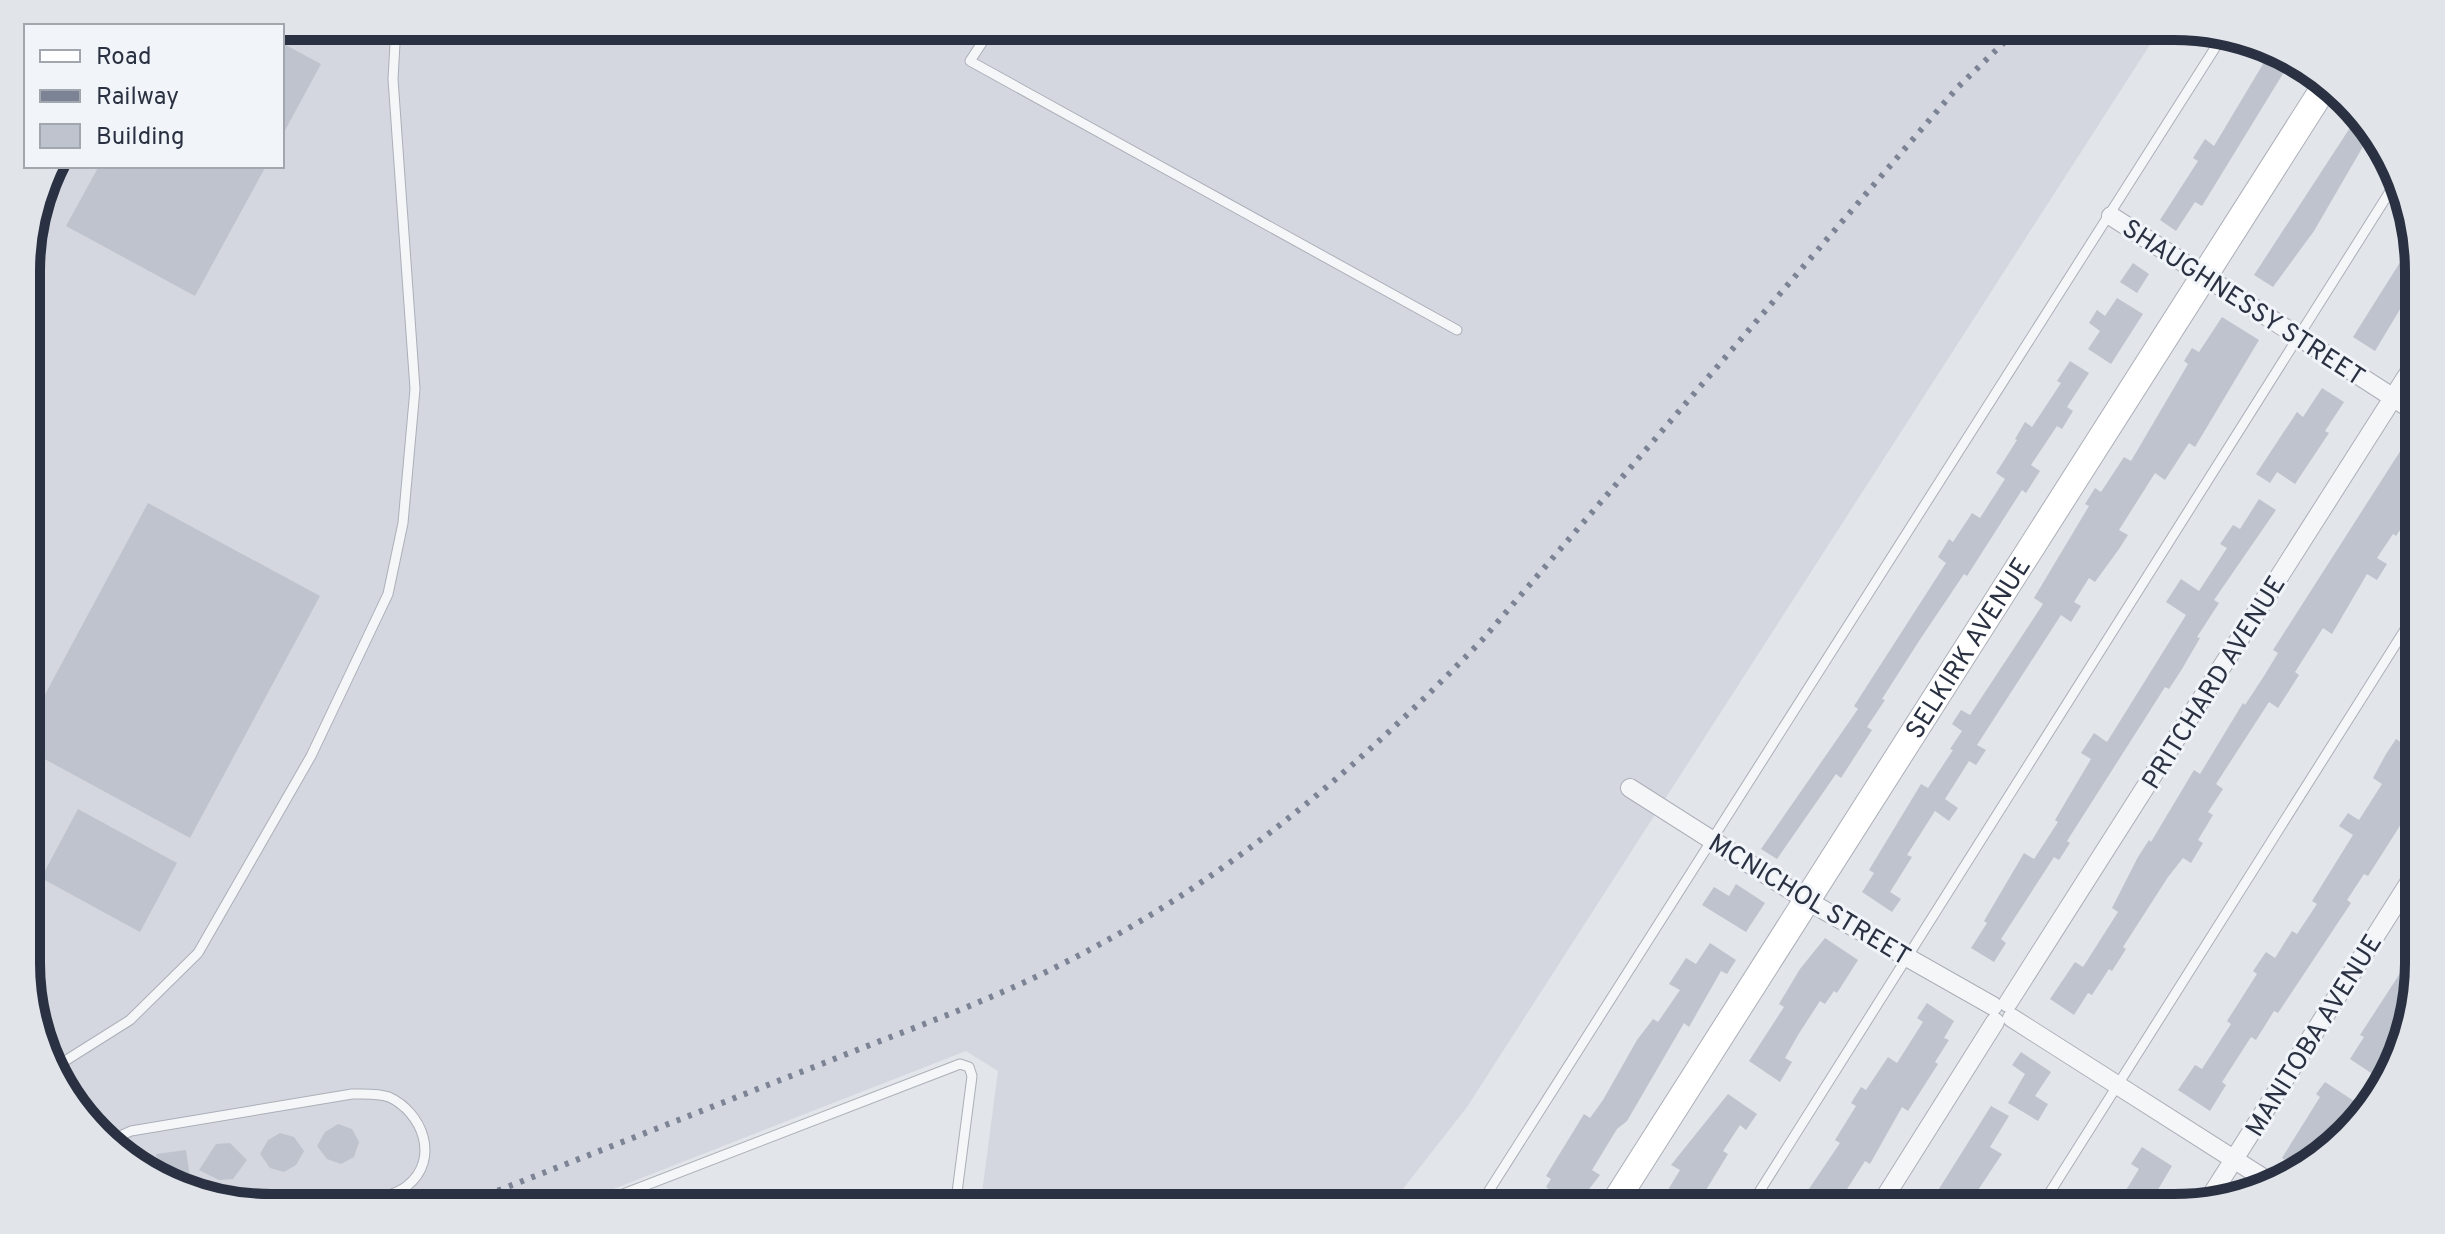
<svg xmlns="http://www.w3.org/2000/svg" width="2445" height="1234" font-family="Overpass,sans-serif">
	<rect width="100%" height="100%" fill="#e2e5ea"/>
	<path fill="#d4d7df" d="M 282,26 L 2162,26 L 1467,1107 L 1388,1208 L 980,1208 L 998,1071 L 966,1051 L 565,1208 L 271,1208 L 163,1183 L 76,1112 L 28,996 L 27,254 L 50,166 L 282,166 Z"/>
	<path fill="#bfc3cd" d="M 282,43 L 321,64 L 282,136 Z
		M 2272,49 L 2292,59 L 2202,206 L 2195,202 L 2176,231 L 2160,220 L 2198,161 L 2193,158 L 2205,139 L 2214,146 Z
		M 2357,117 L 2372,131 L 2314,231 L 2273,287 L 2254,275 Z
		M 99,166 L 266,166 L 195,296 L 66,226 Z
		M 2416,237 L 2417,281 L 2375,351 L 2353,337 Z
		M 2133,263 L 2149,274 L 2137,293 L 2120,282 Z
		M 2117,298 L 2143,314 L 2111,364 L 2088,349 L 2100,331 L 2089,323 L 2097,310 L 2105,316 Z
		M 2222,317 L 2259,340 L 2195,447 L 2189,443 L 2165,480 L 2155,473 L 2119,530 L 2128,535 L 2119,549 L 2095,582 L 2089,578 L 2074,602 L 2081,606 L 2071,622 L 2061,615 L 1977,745 L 1986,750 L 1976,765 L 1969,761 L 1945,799 L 1958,808 L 1949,821 L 1935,811 L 1907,855 L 1912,857 L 1890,892 L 1901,899 L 1892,912 L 1862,892 L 1874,873 L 1869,870 L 1921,784 L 1928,788 L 1953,750 L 1950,749 L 1962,731 L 1952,724 L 1957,716 L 1961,710 L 1970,715 L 2043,604 L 2034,598 L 2089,506 L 2085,504 L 2095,488 L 2101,492 L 2124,457 L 2131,461 L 2188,364 L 2184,361 L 2192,348 L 2199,352 Z
		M 2070,361 L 2089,373 L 2067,407 L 2073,411 L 2062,429 L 2057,426 L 2031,465 L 2040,471 L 2026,493 L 2022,490 L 1967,576 L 1964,574 L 1919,641 L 1882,699 L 1885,700 L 1867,727 L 1872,730 L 1841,778 L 1836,774 L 1777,859 L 1761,849 L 1858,709 L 1854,706 L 1946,563 L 1938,557 L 1949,539 L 1953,542 L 1972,513 L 1980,518 L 2005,479 L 1996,473 L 2017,440 L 2015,439 L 2025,422 L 2032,427 L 2061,383 L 2057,381 Z
		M 2322,388 L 2344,402 L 2325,431 L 2329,433 L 2295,484 L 2277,472 L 2270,483 L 2256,474 L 2297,412 L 2303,417 Z
		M 2408,439 L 2418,445 L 2418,493 L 2400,520 L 2405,523 L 2396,536 L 2393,534 L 2377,558 L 2387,564 L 2377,580 L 2367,574 L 2332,634 L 2323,628 L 2295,672 L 2299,675 L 2278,708 L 2269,702 L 2216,784 L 2223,789 L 2208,812 L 2213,815 L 2198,840 L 2203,843 L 2191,863 L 2183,858 L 2168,877 L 2123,947 L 2126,949 L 2112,971 L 2109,969 L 2092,995 L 2088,993 L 2074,1015 L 2050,999 L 2075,962 L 2083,967 L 2118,912 L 2112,908 L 2138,857 L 2149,840 L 2151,842 L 2194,770 L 2200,774 L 2243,703 L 2245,705 L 2264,676 L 2278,653 L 2273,650 Z
		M 2259,499 L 2276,510 L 2214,600 L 2219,603 L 2197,637 L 2200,638 L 2182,669 L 2169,689 L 2165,687 L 2067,841 L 2070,843 L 2059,860 L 2054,857 L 2001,939 L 2006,943 L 1994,962 L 1971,948 L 1987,923 L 1984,921 L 2024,853 L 2034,859 L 2058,822 L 2055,820 L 2091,759 L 2081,753 L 2094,733 L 2107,742 L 2186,615 L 2166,602 L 2181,579 L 2199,591 L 2227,548 L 2220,544 L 2233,525 L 2240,529 Z
		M 148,503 L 320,596 L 190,838 L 28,750 L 28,726 Z
		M 2418,724 L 2418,791 L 2410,810 L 2368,876 L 2364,874 L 2347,900 L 2351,903 L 2278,1013 L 2274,1011 L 2256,1040 L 2251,1037 L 2222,1082 L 2226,1085 L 2210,1111 L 2178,1090 L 2195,1065 L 2202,1069 L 2231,1024 L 2227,1021 L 2257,974 L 2253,971 L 2266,952 L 2275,958 L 2292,931 L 2297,934 L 2317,904 L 2312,901 L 2353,835 L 2339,826 L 2348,813 L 2359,820 L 2382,784 L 2373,778 L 2386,754 L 2396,739 L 2405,745 Z
		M 78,809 L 177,863 L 140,932 L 41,878 Z
		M 1736,884 L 1765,903 L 1746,932 L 1702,905 L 1714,887 L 1729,896 Z
		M 1825,938 L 1858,960 L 1837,993 L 1834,991 L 1825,1004 L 1820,1001 L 1798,1035 L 1785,1058 L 1792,1062 L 1780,1082 L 1749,1061 L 1784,1007 L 1779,1004 L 1800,969 Z
		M 1710,943 L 1736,960 L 1727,974 L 1721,971 L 1689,1027 L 1684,1023 L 1627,1121 L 1617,1129 L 1592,1170 L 1600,1175 L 1580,1201 L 1576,1198 L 1572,1205 L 1546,1187 L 1551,1179 L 1546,1176 L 1584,1114 L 1590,1118 L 1603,1100 L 1637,1040 L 1653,1019 L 1658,1022 L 1680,990 L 1669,984 L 1686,958 L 1696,964 Z
		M 2419,944 L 2419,964 L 2401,1039 L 2377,1077 L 2350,1059 L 2364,1037 L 2360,1035 Z
		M 1927,1003 L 1954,1021 L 1944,1038 L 1949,1040 L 1935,1062 L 1938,1064 L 1908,1111 L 1902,1107 L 1870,1164 L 1865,1161 L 1835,1208 L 1796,1208 L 1840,1143 L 1835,1140 L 1856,1106 L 1851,1103 L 1861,1087 L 1866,1090 L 1888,1057 L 1897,1063 L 1923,1022 L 1917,1018 Z
		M 2021,1052 L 2051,1072 L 2035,1096 L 2048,1104 L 2038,1121 L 2008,1103 L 2025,1074 L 2012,1065 Z
		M 2325,1082 L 2354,1101 L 2319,1157 L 2311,1166 L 2300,1170 L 2282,1158 L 2320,1097 L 2316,1094 Z
		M 1728,1094 L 1757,1114 L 1746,1130 L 1740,1125 L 1723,1151 L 1728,1154 L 1695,1208 L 1657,1208 L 1680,1170 L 1671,1165 Z
		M 1991,1106 L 2009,1116 L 1990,1147 L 2002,1154 L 1966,1208 L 1927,1208 Z
		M 338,1124 L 352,1129 L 359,1142 L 354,1157 L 341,1164 L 327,1159 L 317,1146 L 325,1132 Z
		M 280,1133 L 294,1137 L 304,1151 L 296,1165 L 284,1172 L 270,1168 L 260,1154 L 268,1140 Z
		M 230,1143 L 247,1160 L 233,1179 L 219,1180 L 199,1170 L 216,1144 Z
		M 2142,1147 L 2172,1166 L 2147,1208 L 2115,1208 L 2139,1169 L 2131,1164 Z
		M 186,1150 L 191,1184 L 163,1183 L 156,1154 Z"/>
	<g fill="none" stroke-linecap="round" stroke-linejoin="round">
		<g stroke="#abafb8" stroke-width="11">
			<path id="lane" d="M 993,26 L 970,61 L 1457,330
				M 57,1066 L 130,1020 L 198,953 L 311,756 L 388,594 L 403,523 L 415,389 L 393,79 L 396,26
				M 111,1140 L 131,1131 L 352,1094 C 364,1094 378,1093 389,1097 C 422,1112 441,1159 407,1186 C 376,1210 290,1202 250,1203
				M 587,1208 L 960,1064 L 969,1067 L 972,1076 L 955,1208
				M 1478,1208 L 2222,37
				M 1749,1208 L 2394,185
				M 2040,1208 L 2418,609"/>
		</g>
		<g stroke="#abafb8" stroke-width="20">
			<path id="street" d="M 2111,216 L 2417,413
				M 1630,788 L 1806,900 L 1993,1006
				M 2008,1003 L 2417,360
				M 2012,1018 L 2268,1181
				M 2207,1202 L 2419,867
				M 1878,1208 L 1995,1022"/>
		</g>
		<g stroke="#abafb8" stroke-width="28">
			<g id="secondary">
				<path id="s1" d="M 1611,1208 L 2325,86"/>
			</g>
		</g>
		<use href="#lane" stroke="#f5f6f8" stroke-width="9"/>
		<use href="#street" stroke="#f5f6f8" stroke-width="18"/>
		<use href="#secondary" stroke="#fff" stroke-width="26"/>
		<path stroke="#7b8394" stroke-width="6" stroke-dasharray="4 8" stroke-linecap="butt" d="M 453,1208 C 577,1160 701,1111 824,1063 C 904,1031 988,1002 1064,963 C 1224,883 1360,767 1483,639 L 1957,88 L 2021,26"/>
	</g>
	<g text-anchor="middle" stroke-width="6" stroke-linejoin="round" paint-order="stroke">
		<g font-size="26" fill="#2a3142" stroke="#f1f4f8">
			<text transform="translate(2244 302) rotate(33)" y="9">SHAUGHNESSY STREET</text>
			<text dy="9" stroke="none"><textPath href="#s1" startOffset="664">SELKIRK AVENUE</textPath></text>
			<text transform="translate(2213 682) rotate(-58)" y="9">PRITCHARD AVENUE</text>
			<text transform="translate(1810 899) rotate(31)" y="9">MCNICHOL STREET</text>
			<text transform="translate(2313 1035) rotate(-58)" y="9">MANITOBA AVENUE</text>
		</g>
	</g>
	<path d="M0 0H2445V1234H0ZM271 40H2174A231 231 0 0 1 2405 271V963A231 231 0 0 1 2174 1194H271A231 231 0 0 1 40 963V271A231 231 0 0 1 271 40Z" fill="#e1e4e9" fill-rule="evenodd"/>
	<path fill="none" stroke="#2a3142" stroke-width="10" d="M271 40H2174A231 231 0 0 1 2405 271V963A231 231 0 0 1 2174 1194H271A231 231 0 0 1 40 963V271A231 231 0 0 1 271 40Z"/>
	<rect x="24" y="24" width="260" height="144" fill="#f1f4f8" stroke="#a1a6af" stroke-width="2"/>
	<rect x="40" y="50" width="40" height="12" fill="#ffffff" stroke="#a1a6af" stroke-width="2"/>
	<text x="96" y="64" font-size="24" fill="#2a3142">Road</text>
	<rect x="40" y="90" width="40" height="12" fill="#7b8394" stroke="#a1a6af" stroke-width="2"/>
	<text x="96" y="104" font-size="24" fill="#2a3142">Railway</text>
	<rect x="40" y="124" width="40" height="24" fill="#bfc3cd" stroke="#a1a6af" stroke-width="2"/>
	<text x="96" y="144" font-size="24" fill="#2a3142">Building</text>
</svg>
